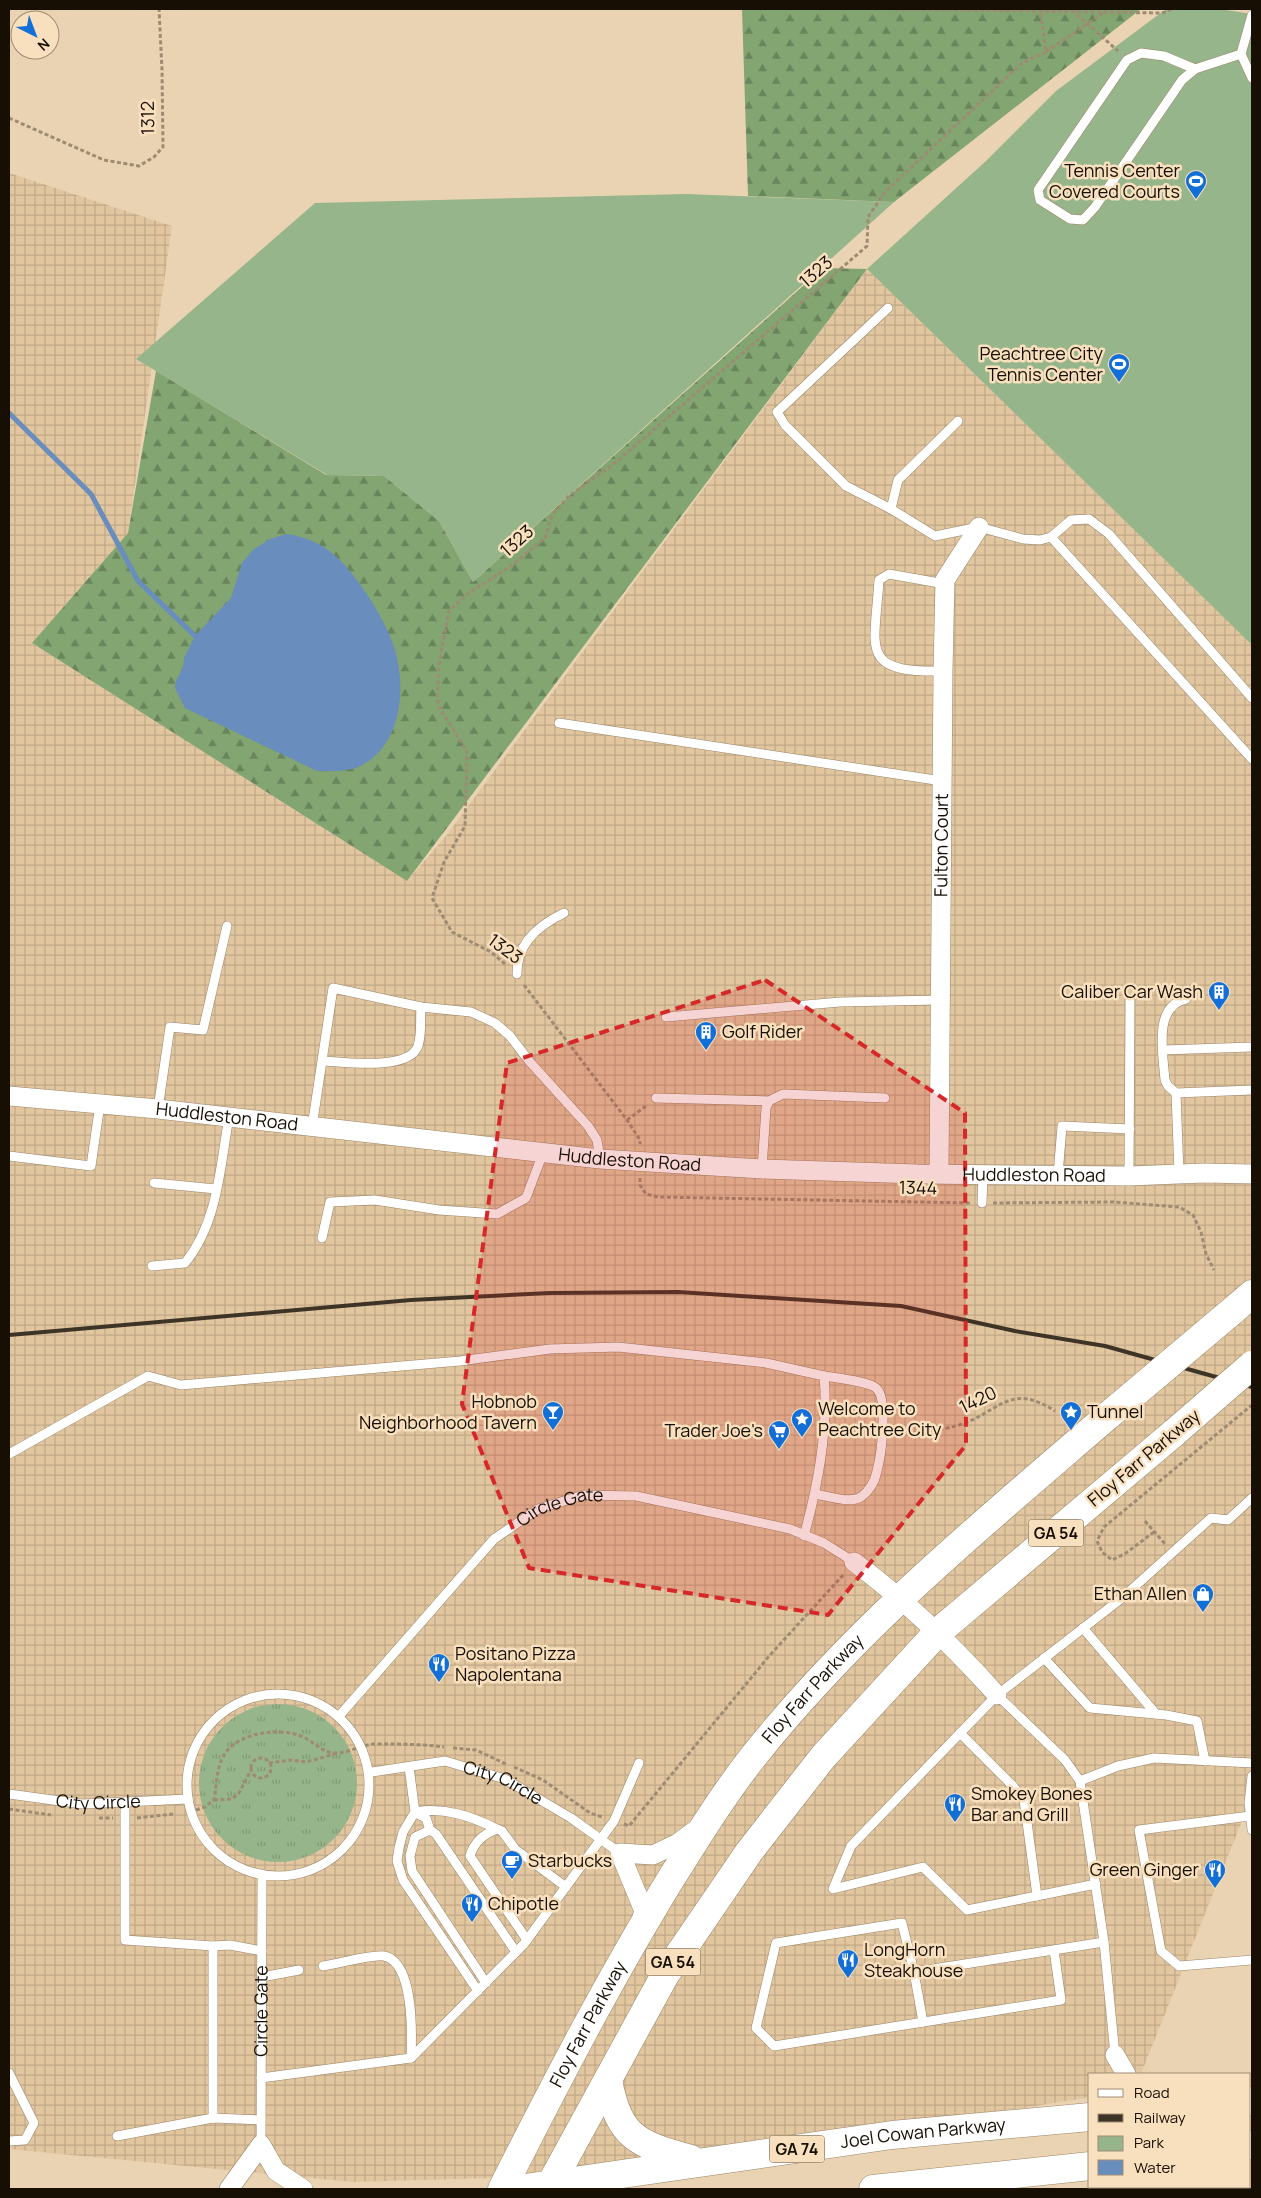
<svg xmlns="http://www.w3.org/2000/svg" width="1261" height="2198" font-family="Manrope,sans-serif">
	<defs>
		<pattern id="industrial-grid" width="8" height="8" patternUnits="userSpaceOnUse" patternTransform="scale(1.25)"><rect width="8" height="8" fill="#e2c6a0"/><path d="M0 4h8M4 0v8" fill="none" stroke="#c1a988"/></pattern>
		<pattern id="forest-firs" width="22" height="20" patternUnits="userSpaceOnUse" patternTransform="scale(1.25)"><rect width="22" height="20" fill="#82a572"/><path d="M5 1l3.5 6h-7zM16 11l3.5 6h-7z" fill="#69855b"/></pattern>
		<pattern id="park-tufts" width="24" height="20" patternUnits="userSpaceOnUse" patternTransform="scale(1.25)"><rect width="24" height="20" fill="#97b58a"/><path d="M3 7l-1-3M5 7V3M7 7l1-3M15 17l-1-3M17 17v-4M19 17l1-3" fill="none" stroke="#819a75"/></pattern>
	</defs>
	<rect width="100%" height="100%" fill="#ead3b2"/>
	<path fill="url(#industrial-grid)" d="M 9,173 L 172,226 L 128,533 L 32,643 L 407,881 L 446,836 L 867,269 L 1252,645 L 1252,1796 L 1141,2074 L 1090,2074 L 1090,2097 L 891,2130 L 660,2173 L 353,2182 L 9,2149 Z"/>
	<path fill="#97b58a" d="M 1166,9 L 1220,9 L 1252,14 L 1252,645 L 867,269 L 986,161 L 1056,91 Z
		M 686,194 L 894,202 L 473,582 L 439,521 L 384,476 L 327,475 L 136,359 L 315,203 Z"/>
	<path fill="url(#forest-firs)" d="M 742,9 L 1141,9 L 894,202 L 748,196 Z
		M 823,268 L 867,269 L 407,881 L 32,643 L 128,533 L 156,371 L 326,475 L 384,476 L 439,521 L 473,582 Z"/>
	<path fill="url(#park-tufts)" d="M199 1783a79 79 0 1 1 158 0a79 79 0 1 1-158 0Z"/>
	<path fill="#698dbd" d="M 286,534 C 300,536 313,540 325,548 C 351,564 385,618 394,647 C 407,687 402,748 358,767 C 345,772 331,771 317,771 L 185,708 L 175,688 L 176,681 L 183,668 L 184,658 L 195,636 L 231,598 L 242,563 L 253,550 L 270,539 Z"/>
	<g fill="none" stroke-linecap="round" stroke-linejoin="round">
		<path stroke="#698dbd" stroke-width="5" d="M 9,413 L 91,494 L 138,581 L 195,636"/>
		<g stroke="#9b8566" stroke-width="10">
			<g id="service">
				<path d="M 1252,15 L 1241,54 L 1252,78"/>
				<path d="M 1195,69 L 1164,56 L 1141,53 L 1127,60 L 1038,190 L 1040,200 L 1070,219 L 1083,220 L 1095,207 L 1182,80 L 1195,69 L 1241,54"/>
				<path d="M 888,308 L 777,412 L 785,425 L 846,486 L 891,509 L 935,536 L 979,527 L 1023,539 L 1040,540 L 1051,537 L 1071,520 L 1089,519 L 1109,534 L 1252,698"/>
				<path d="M 891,509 L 898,480 L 958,421"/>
				<path d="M 1051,537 L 1252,759"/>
				<path d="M 943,671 C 858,673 875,649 879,580 L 889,574 L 945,584"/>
				<path d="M 559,723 L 942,781"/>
				<path d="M 517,974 C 516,943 539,925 564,913"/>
				<path d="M 1186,999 C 1153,1006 1163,1053 1165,1080 L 1168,1086 L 1176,1093 L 1252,1090"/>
				<path d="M 666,1017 L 840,1002 L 939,1000"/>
				<path d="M 1163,1050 L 1252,1047"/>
				<path d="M 323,1061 C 345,1062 409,1071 418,1046 C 422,1034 420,1019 421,1007"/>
				<path d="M 1176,1093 L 1179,1174"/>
				<path d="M 656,1098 L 769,1101"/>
				<path d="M 158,1109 L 170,1027 L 203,1030 L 227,926"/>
				<path d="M 312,1127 L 333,988 L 421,1007 L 471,1012 L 495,1023 L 510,1036 L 530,1062 L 588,1126 L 597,1140 L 600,1159"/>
				<path d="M 9,1156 L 91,1166 L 100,1104"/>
				<path d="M 762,1169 L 766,1108 L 769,1101 L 783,1094 L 885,1098"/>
				<path d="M 1058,1175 L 1062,1126 L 1130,1129"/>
				<path d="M 1129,1176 L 1130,1000"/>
				<path d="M 154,1183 L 216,1189"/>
				<path d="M 982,1203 L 983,1174"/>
				<path d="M 322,1238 L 330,1202 L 375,1200 L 439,1210 L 497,1214 L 526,1198 L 543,1153"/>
				<path d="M 152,1266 L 185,1263 C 218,1223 220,1167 229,1117"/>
				<path d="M 9,1454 L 148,1376 L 181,1385 L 460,1361 L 550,1349 L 618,1347 L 766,1363 L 824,1376 C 829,1429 818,1485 804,1536"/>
				<path d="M 815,1494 C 828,1496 849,1504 861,1497 C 869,1491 875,1481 877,1471 C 881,1456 889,1398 876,1388 C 867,1381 836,1378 824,1376"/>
				<path d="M 1083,1628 L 1156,1714"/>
				<path d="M 1044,1658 L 1090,1708 L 1166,1715 L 1197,1721 L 1205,1761"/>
				<circle cx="278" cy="1785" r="91"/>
				<path d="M 997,1695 L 1065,1760 L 1080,1781 L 1104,1942 L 1115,2055"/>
				<path id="s1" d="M 340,1715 L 494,1539 L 538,1509 L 583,1495 L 636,1496 L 790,1529 L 824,1543 L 854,1562"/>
				<path d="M 960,1733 L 1013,1786 L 1024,1800 L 1037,1896"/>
				<path d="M 409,1767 L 415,1812 L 403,1832 L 399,1848 L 397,1861 L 403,1880 L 478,1991"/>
				<path id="s2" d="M 372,1772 L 445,1761 L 505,1779 L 571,1818 L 620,1853"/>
				<path d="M 1252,1776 L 1249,1803 L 1252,1830"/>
				<path d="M 1080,1781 L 1118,1766 L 1154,1758 L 1252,1763"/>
				<path id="s3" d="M 9,1794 L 82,1804 L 188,1799"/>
				<path d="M 125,1802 L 125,1940 L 213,1946 L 213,2118"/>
				<path d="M 415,1812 C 444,1807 471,1816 497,1829"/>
				<path d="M 415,1813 L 426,1818 L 430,1830"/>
				<path d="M 1250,1816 L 1139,1830 L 1161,1951 L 1179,1966 L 1252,1960"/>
				<path d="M 1096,1884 L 967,1910 L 923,1867 L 833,1889 L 851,1846 L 997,1695 L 1122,1598 L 1211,1518 L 1228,1520 L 1252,1498"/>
				<path d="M 527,1940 L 470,1856 C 474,1842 483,1834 497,1829 L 502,1831 L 515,1849 L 566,1887"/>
				<path d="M 213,1946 L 230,1945 L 262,1951"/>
				<path d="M 1054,1950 L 1061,2000 L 774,2046 L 756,2028 L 776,1943 L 902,1923 L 914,1972 L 1104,1942"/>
				<path d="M 323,1966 C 337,1964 373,1954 384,1956 C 414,1962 412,2035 411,2058"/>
				<path d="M 914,1972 L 923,2022"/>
				<path d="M 262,1977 L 299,1970"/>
				<path d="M 486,1983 L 412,1871 L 410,1856 L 415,1837 L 430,1830 L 436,1834 L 516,1952"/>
				<path d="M 9,2073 L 34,2123 L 25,2140 L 9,2141"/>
				<path d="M 261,2078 L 411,2058 L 524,1944 L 614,1821 L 639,1763"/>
				<path d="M 117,2136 L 213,2118 L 261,2120"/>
				<path id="s4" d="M 261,2145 L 262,1878"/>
			</g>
		</g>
		<g stroke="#9b8566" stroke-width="20">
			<g id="minor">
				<path id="s5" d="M 9,1096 L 158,1109 L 600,1159 L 762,1169 L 918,1174 L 1129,1176 L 1204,1173 L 1252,1174"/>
				<path id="s6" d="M 939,1173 L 943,671 L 945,580 L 979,527"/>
				<path d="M 854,1562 C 907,1601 953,1646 997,1695"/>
				<path d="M 639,1927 L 644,1911 L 620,1853 L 653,1855 L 678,1843 L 697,1829"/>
				<path d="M 1115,2055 L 1126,2074"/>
				<path d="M 261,2145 L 276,2171 L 303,2189"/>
				<path d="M 1124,2187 L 1125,2189"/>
				<path d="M 1148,2187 L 1149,2189"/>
				<path d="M 229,2189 L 261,2145"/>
			</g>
		</g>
		<g stroke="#9b8566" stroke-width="29">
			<g id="primary">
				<path d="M 1237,1307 L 1252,1294"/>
				<path d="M 608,2080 C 619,2138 637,2144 691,2159"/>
				<path d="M 1250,2101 L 1252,2101"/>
				<path d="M 1250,2145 L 1252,2145"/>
				<path id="s7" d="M 502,2189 C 555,2084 610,1978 672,1877 C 698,1836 723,1795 753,1757 C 856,1627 986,1521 1110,1414"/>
				<path id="s8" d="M 518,2189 L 892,2135 L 1090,2117"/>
				<path d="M 548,2189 L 665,1975 L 749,1852 L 823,1757 L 937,1633 L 1175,1432"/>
				<path d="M 873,2189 L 1090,2166"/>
			</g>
		</g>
		<path stroke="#9d8b72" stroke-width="3" stroke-dasharray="4 2.5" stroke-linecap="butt" d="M 889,9 L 1160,13 L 1167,12 L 1171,9
			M 1072,10 L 1118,51
			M 1046,52 L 1106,11
			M 9,118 L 104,160 L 139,166 L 154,157 L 163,147 L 162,70 L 159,9
			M 505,964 L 491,952 L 452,932 L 432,898 L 444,862 L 465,826 L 467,751 L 440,709 L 437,698 L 439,664 L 449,611 L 470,592 L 511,566 L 545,538 L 552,515 L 569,496 L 616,462 L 867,246 L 868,217 L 885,192 L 1022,63 L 1046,52 L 1040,9
			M 524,985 L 627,1120 L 640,1140 L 640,1144
			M 627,1120 L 646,1106
			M 640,1178 L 640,1185 L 646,1194 L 658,1197 L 972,1203
			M 993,1203 L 1113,1202 L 1179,1207 L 1193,1215 L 1201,1232 L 1206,1254 L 1214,1270
			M 894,1432 C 918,1435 937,1431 959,1425 C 999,1413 1009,1381 1055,1411
			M 1145,1521 L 1165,1544
			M 1154,1532 L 1126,1553 L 1112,1560 L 1102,1552 L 1097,1541 L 1104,1527 L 1252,1405
			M 453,1748 L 476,1750 L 508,1765
			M251 1768a10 10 0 1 1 20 0a10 10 0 1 1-20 0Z
			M 269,1763 L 291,1760 L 306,1762 L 335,1754
			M 514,1767 L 543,1780 L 590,1813 L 602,1817
			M 214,1800 L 232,1799 L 239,1793 L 251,1770
			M 9,1809 L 51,1815
			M 196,1810 L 205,1807 L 214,1800 C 217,1784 216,1769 224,1755 C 237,1733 278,1727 301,1736 C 312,1740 321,1752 334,1753 C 348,1754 362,1744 375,1744 C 398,1744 421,1744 444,1747
			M 99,1818 L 113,1818
			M 137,1818 L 173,1814
			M 624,1824 L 629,1826 L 770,1655 L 844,1574"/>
		<use href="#service" stroke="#fff" stroke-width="9"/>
		<use href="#minor" stroke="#fff" stroke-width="19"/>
		<use href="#primary" stroke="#fff" stroke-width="28"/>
		<path stroke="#3e3425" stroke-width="4" d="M 9,1335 L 411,1300 L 550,1293 L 678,1292 L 901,1306 L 1015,1331 L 1105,1346 L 1252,1387"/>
		<g stroke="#9b8566" stroke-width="29" stroke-linecap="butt">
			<path id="primary-bridge" d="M 1110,1414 L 1237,1307
				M 1175,1432 L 1252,1365"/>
		</g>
		<use href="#primary-bridge" stroke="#fff" stroke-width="28"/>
	</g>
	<path fill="#d62828" fill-opacity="0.2" stroke="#d62828" stroke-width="4" stroke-dasharray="10 6" stroke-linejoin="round" d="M 765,980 L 965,1113 L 966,1445 L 828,1615 L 529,1568 L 462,1404 L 507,1063 Z"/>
	<defs>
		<g id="stadium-pin" transform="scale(1.125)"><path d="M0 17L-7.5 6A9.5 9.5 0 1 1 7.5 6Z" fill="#136fd8" stroke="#f8e0bf"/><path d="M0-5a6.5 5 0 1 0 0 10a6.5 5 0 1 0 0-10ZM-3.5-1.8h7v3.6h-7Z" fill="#fff"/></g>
		<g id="building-pin" transform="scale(1.125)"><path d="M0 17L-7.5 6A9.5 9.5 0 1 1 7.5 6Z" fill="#136fd8" stroke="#f8e0bf"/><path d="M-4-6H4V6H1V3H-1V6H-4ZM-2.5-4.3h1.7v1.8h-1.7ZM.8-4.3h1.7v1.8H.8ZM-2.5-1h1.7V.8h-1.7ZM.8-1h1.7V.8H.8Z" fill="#fff"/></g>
		<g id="bar-pin" transform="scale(1.125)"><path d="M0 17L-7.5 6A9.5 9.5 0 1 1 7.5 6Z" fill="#136fd8" stroke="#f8e0bf"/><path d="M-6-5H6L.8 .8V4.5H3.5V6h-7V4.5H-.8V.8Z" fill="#fff"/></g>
		<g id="sight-pin" transform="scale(1.125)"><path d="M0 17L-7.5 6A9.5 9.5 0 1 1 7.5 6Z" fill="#136fd8" stroke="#f8e0bf"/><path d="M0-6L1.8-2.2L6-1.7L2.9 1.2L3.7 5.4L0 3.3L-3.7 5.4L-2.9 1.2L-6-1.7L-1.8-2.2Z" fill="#fff"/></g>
		<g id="supermarket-pin" transform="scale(1.125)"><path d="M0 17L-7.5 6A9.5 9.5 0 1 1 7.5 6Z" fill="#136fd8" stroke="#f8e0bf"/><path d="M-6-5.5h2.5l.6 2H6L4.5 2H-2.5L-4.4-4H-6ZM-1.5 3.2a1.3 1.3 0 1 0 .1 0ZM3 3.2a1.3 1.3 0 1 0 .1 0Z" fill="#fff"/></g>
		<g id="shop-pin" transform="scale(1.125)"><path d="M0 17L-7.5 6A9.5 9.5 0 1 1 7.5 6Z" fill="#136fd8" stroke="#f8e0bf"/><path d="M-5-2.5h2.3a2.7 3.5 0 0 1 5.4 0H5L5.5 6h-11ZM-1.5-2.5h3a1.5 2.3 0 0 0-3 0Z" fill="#fff"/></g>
		<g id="restaurant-pin" transform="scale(1.125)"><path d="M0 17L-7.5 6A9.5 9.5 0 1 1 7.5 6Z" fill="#136fd8" stroke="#f8e0bf"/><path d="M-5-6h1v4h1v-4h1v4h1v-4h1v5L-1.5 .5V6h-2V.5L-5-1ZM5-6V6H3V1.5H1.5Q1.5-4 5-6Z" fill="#fff"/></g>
		<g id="cafe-pin" transform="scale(1.125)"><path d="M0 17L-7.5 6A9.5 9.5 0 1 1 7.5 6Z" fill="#136fd8" stroke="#f8e0bf"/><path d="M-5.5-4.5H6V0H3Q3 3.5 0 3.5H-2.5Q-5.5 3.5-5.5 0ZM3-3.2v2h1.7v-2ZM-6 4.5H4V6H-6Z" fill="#fff"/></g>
	</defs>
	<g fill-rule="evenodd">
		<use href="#stadium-pin" x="1196" y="181"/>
		<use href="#stadium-pin" x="1119" y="364"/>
		<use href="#building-pin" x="1219" y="992"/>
		<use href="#building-pin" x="706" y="1032"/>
		<use href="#bar-pin" x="553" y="1412"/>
		<use href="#sight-pin" x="1071" y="1412"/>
		<use href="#sight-pin" x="802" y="1419"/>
		<use href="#supermarket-pin" x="779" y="1431"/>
		<use href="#shop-pin" x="1203" y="1594"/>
		<use href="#restaurant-pin" x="439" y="1664"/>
		<use href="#restaurant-pin" x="955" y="1804"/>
		<use href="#cafe-pin" x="512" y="1861"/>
		<use href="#restaurant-pin" x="1215" y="1870"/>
		<use href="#restaurant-pin" x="472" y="1904"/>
		<use href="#restaurant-pin" x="848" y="1960"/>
	</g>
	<g text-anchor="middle" stroke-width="5" stroke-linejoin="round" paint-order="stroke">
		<g fill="#f8e0bf" stroke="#5a4e3c" stroke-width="1">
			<rect x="1028.5" y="1519.5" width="55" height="27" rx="4"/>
			<rect x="645.5" y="1948.5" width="55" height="27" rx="4"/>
			<rect x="769.5" y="2135.5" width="55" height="27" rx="4"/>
		</g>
		<g font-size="16" font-weight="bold" fill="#170f04">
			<text x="1056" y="1539">GA 54</text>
			<text x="673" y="1968">GA 54</text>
			<text x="797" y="2155">GA 74</text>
		</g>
		<g font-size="18" fill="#170f04" stroke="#f8e0bf">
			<text transform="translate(148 118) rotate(-91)" y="6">1312</text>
			<text transform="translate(816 272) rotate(-41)" y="6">1323</text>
			<text transform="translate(517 541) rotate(-42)" y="6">1323</text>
			<text dy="6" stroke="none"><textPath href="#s6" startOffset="328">Fulton Court</textPath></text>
			<text transform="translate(505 949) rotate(36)" y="6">1323</text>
			<text dy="6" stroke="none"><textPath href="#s5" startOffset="219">Huddleston Road</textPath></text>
			<text dy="6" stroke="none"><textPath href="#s5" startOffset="624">Huddleston Road</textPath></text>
			<text dy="6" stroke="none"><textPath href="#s5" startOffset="1029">Huddleston Road</textPath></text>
			<text transform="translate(918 1188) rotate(1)" y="6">1344</text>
			<text transform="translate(978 1400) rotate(-26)" y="6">1420</text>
			<text transform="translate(1144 1458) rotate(-40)" y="6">Floy Farr Parkway</text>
			<text dy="6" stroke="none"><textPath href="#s1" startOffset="309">Circle Gate</textPath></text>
			<text dy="6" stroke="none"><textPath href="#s7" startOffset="591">Floy Farr Parkway</textPath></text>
			<text dy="6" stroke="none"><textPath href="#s2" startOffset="136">City Circle</textPath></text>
			<text dy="6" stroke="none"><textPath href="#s3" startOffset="90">City Circle</textPath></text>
			<text dy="6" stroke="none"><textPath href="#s4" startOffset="134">Circle Gate</textPath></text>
			<text dy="6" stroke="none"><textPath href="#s7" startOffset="186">Floy Farr Parkway</textPath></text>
			<text dy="6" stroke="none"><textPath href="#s8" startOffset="409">Joel Cowan Parkway</textPath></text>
		</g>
		<g font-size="18" fill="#170f04" stroke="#f8e0bf" text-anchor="start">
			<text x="1180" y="177" text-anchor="end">Tennis Center<tspan x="1180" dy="21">Covered Courts</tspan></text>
			<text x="1103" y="360" text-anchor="end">Peachtree City<tspan x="1103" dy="21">Tennis Center</tspan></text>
			<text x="1203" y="998" text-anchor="end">Caliber Car Wash</text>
			<text x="722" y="1038">Golf Rider</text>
			<text x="537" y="1408" text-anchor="end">Hobnob<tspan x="537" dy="21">Neighborhood Tavern</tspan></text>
			<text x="818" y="1415">Welcome to<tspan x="818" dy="21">Peachtree City</tspan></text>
			<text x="1087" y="1418">Tunnel</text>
			<text x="763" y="1437" text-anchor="end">Trader Joe's</text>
			<text x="1187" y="1600" text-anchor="end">Ethan Allen</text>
			<text x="455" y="1660">Positano Pizza<tspan x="455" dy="21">Napolentana</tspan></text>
			<text x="971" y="1800">Smokey Bones<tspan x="971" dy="21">Bar and Grill</tspan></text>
			<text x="528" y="1867">Starbucks</text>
			<text x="1199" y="1876" text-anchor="end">Green Ginger</text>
			<text x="488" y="1910">Chipotle</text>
			<text x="864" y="1956">LongHorn<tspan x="864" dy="21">Steakhouse</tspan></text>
		</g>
	</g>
	<rect width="1261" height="2198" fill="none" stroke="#170f04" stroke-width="20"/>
	<rect x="1088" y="2073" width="162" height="115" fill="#f8e0bf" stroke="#9e8c74"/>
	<rect x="1098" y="2089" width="25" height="8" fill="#ffffff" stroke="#9e8c74"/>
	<text x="1134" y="2098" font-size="15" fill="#170f04">Road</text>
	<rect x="1098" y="2114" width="25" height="8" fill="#3e3425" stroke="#9e8c74"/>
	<text x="1134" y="2123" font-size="15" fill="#170f04">Railway</text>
	<rect x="1098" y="2136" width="25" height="15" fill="#97b58a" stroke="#9e8c74"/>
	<text x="1134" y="2148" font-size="15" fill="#170f04">Park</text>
	<rect x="1098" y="2160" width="25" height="15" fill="#698dbd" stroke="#9e8c74"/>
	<text x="1134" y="2173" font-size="15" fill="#170f04">Water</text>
	<g transform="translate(35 35) rotate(138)"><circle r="24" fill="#f8e0bf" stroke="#9e8c74"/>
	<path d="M0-4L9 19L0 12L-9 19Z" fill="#136fd8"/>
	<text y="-8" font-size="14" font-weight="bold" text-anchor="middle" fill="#170f04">N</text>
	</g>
</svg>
